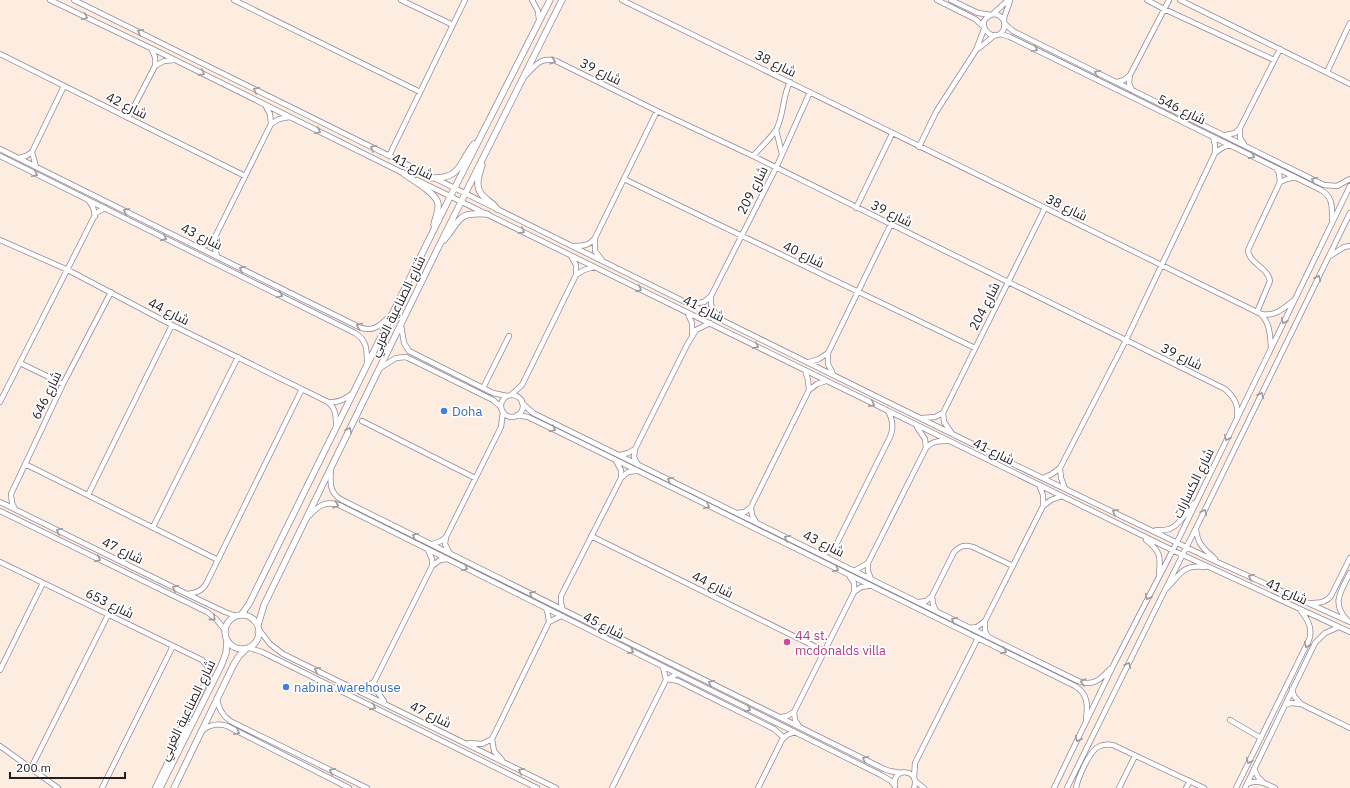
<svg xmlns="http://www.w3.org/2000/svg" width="1350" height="788" font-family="'IBM Plex Sans',Cairo,sans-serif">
	<rect width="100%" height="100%" fill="#fdf8ff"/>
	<path fill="#fdede0" d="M 0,0 L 1350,0 L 1350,788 L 0,788 Z"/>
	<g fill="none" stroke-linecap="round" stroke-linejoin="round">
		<g stroke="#938898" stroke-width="6">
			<path id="minor" d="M 50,0 L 161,53 L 405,174
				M 74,0 L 1007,461 L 1217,562 L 1350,622
				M 234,0 L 420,92
				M 401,0 L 453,25
				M 532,0 L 538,11 L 539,20
				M 622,0 L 1261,314 C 1275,317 1284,308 1294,300
				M 937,0 L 975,19 L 984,27
				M 951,0 L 978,13 L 991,15
				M 1147,0 L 1164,9 L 1274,60
				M 1180,0 L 1350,84
				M 993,14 L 1008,0
				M 1004,21 C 999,12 990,12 984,21 C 982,31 994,41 1002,32 C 1006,28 1004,24 1004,19 C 1005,12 1009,7 1010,0
				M 1005,24 L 1013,31 L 1324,185 L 1337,186 L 1350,179
				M 1000,34 L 1010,37 L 1321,190 C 1333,197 1332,207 1332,220
				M 979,48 L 995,35
				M 0,54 L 245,176
				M 155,66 L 164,61 L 174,60
				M 1327,72 L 1350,23
				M 1130,75 L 1129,83 L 1132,90
				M 525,76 C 535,66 541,56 556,61 L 657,111 L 753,156 L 1225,389 C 1234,397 1239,405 1237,417
				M 1117,82 L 1124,80 L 1130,75 L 1169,0
				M 128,118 L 155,66 L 155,57 L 151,48
				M 271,124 L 279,119 L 289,117
				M 776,130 L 782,154
				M 1226,135 L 1235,133 L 1240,128
				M 1244,144 L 1240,138 L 1240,128 L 1280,49
				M 919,147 L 936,112 L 976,50 L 984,29
				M 0,149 L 359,327 C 374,333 380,325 391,315
				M 32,152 L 36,167
				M 1215,153 L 1222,148 L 1230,145
				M 0,156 L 355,333 C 367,340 367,350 367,364
				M 389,156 L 465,0
				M 753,156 C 760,148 770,139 776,130 C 784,116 782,97 790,82
				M 19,158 L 26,156 L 32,152 L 64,86
				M 624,179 L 975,348
				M 417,180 L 1172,550 L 1350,632
				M 1280,182 L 1287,179 L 1295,177
				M 89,201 L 93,207 L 95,216
				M 856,208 L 892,134
				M 595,238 L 595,251 L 602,260
				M 0,240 L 68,270 L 172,325 L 328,402 C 339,403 345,399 353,393
				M 213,241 L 217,256
				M 573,246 C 582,246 589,246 595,238 L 657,111
				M 199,247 L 206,245 L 213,241 L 271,124 L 270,114 L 265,105
				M 1330,256 L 1344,247 L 1350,246
				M 576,275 L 584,270 L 594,267
				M 711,296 L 711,305 L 717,317
				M 691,304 L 704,302 L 711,296 L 776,168 L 810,92
				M 687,312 L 692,323 L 692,334
				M 1257,312 L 1270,281 C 1268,267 1249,264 1248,250 L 1280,182 L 1279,173 L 1276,168
				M 1261,314 C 1270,324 1270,334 1271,348
				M 401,325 L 404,343 L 409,351 L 493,393 L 507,396
				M 828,353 L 828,364 L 833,374
				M 809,362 L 819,359 L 828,353 L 891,224
				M 20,363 L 63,384
				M 380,368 L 396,358 L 406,357 L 493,400 L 501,407
				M 805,370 L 808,380 L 809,390
				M 483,388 L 509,336
				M 511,395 L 522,385 L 576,275 L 576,265 L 571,256
				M501 406a11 11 0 1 1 22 0a11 11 0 1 1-22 0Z
				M 0,402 L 96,213 L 105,208
				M 328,402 C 336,409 336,416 336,426
				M 522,403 L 533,413 L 1078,681 C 1093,687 1101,679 1110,669
				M 517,415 L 528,417 L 563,434 L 1075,686 C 1088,694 1088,705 1086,719
				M 922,418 L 935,417 L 943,413
				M 362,421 L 475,478
				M 917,427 L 925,439 L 926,448
				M 951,432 L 944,422 L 943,413 L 1045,208
				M 620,455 L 628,453 L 635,449
				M 616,461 L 621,470 L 621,478
				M 25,464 L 218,560
				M 638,465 L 634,457 L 635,449 L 687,345 L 696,330 L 710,323
				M 1060,468 L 1061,478 L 1065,488
				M 331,469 C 330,482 329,493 342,500 L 884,769 L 890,771 L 901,773
				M 1043,478 L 1052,474 L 1060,468 L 1126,340 L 1215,153 L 1215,145 L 1213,137
				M 88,495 L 172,325
				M 0,502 L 187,594 L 225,612 L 236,616
				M 1043,506 L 1051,500 L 1062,496
				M 751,507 L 752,515 L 756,522
				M 15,509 L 12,503 L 11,494 L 63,384 L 111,292
				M 0,511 L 207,612 L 216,619 L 225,630
				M 737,513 L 745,512 L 751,507 L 809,390 L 817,384 L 826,381
				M 308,517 C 317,507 325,500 339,505 L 881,775 L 891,781 L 894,785
				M 153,527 L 238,357
				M 1196,529 C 1198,546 1204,548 1215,559
				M 1156,530 C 1177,533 1182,517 1194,503
				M 591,536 L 824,651
				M 1146,540 C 1160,551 1161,556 1159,573
				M 432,544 L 441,541 L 446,537
				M 428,550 L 432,559 L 432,566
				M 449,552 L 445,544 L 446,537 L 501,427 L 503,412
				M 821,554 L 831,551 L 837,543 L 890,437 C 894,428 893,420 888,411
				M 0,562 L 202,660 L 208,667 L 208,676 L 191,713 L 179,731 L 172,753 L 155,788
				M 854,571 L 868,563
				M 871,579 L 868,571 L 868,563 L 926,448 C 932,441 938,441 947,441
				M 1166,589 C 1180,575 1182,564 1205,567
				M 854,592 L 861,587 L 868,586
				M 187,594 C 196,593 202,591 206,584 L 302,389
				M 932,596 L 933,604 L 936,611
				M 919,602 L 926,601 L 932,596 L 954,552 C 960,546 965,544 973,547 L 1013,566
				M 1309,603 C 1319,603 1325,603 1331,596 L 1350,558
				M 563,610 L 561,603 L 561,596 L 621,478 L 628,472 L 636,471
				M 1347,620 C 1331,603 1341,591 1350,573
				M 549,622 L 561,616
				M 970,628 L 977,627 L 985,621
				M 260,631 L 270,644 L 283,654 L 556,788
				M 988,637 L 985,631 L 985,621 L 1043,506 L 1043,495 L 1039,485
				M 250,648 L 262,652 L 537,788
				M 663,667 L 666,680
				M 0,670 L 43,583
				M 668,679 L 678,681 L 774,729 L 782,736
				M 374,682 L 376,690 L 384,701
				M 353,687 L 364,687 L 374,682 L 432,566 L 440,560 L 447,559
				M 1292,689 L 1294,696 L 1301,704 L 1350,728
				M 217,698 C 218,708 222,715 230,721 L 367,788
				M 1285,705 L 1291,703 L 1301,704
				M 794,712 L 795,720 L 799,726
				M 781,717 L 787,716 L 794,712 L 854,592 L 854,583 L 850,577
				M 1230,720 L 1261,738
				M 203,730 C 211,724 218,723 227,726 L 349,788
				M 469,743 L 482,744 L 492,739
				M 0,746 L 58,788
				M 502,760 L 494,751 L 492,739 L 549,622 L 548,615 L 546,608
				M 31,768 L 108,615
				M 1254,769 L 1258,777 L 1263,782
				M 914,778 L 915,763 L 978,638
				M 915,781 L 924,788
				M 1247,784 C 1257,779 1265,783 1275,788
				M 895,786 C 891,766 921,769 914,788
				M 102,788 L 173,646
				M 612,788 L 666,680 L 677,674
				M 758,788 L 782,740 L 787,735 L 795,732
				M 1054,788 L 1114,664 L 1177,542 L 1350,186
				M 1067,788 L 1163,594 L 1196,528 L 1350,213
				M 1076,788 C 1078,778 1089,752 1098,747 C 1103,744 1108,744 1113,745 L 1204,788
				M 1119,788 L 1135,756
				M 1186,788 L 1190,781
				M 1236,788 L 1309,640 C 1313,629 1308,620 1301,611
				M 1245,788 L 1315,643 L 1325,633 L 1339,627"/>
		</g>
		<g stroke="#938898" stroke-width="7">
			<path id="major" d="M 482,165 C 479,175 474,187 483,196 C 488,201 493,203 497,209
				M 403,173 C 412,180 437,193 438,204 C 439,211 435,218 434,225
				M 432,178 C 462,178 458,164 474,144
				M 444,240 C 462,219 456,212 487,214
				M225 632a17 17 0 1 1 34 0a17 17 0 1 1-34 0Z
				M 241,615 L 249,604 L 447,203 L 550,0
				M 258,625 L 264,605 L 438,248 L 562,0
				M 175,744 L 187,728
				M 160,788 L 221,666 L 226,653 L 227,640
				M 174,788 L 234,664 L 239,656 L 246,649"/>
		</g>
		<use href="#minor" stroke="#fff" stroke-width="4.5"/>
		<use href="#major" stroke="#fff" stroke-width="5.5"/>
	</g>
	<defs><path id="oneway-chevron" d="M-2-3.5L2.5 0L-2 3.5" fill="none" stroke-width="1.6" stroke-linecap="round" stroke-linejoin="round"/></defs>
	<g stroke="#9c9a9c">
		<use href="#oneway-chevron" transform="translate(85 17) rotate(25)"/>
		<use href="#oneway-chevron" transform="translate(140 32) rotate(-154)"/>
		<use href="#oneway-chevron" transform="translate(1035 49) rotate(26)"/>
		<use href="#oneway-chevron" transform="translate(553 61) rotate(15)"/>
		<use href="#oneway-chevron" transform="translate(202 73) rotate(26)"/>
		<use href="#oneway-chevron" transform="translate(1097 73) rotate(-154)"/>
		<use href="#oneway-chevron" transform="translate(256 90) rotate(-154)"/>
		<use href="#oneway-chevron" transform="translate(318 131) rotate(26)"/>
		<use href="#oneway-chevron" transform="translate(373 148) rotate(-153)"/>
		<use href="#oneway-chevron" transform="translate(1252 156) rotate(26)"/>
		<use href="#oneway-chevron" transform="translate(35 174) rotate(26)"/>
		<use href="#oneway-chevron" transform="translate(1314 180) rotate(-154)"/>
		<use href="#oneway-chevron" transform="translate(126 211) rotate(-154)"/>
		<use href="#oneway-chevron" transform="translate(522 231) rotate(26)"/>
		<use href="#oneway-chevron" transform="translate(164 238) rotate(26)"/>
		<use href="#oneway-chevron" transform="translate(242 269) rotate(-153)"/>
		<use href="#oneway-chevron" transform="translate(1318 278) rotate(-64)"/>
		<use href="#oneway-chevron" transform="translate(639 289) rotate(26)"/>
		<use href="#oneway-chevron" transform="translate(280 295) rotate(26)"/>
		<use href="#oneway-chevron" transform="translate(1284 321) rotate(116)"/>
		<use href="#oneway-chevron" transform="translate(359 326) rotate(-157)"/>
		<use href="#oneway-chevron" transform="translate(756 346) rotate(26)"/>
		<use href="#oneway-chevron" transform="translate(1261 395) rotate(-64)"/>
		<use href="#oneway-chevron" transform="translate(872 404) rotate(26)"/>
		<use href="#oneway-chevron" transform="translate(553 429) rotate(26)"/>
		<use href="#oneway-chevron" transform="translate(349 430) rotate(-64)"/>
		<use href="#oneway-chevron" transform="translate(1227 438) rotate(116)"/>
		<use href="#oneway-chevron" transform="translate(670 480) rotate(-154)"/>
		<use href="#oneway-chevron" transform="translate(336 505) rotate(18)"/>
		<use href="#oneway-chevron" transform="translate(707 506) rotate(26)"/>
		<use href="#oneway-chevron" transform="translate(1115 512) rotate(-154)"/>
		<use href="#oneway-chevron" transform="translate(1204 512) rotate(-64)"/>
		<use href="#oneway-chevron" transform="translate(59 531) rotate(-154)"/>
		<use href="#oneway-chevron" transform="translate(415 536) rotate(-154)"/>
		<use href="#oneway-chevron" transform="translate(787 538) rotate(-154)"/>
		<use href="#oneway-chevron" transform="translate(98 559) rotate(26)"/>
		<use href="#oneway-chevron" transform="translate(465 568) rotate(27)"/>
		<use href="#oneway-chevron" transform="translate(836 569) rotate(26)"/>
		<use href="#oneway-chevron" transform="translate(1251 577) rotate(-155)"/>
		<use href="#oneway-chevron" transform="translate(175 588) rotate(-154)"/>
		<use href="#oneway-chevron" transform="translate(532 594) rotate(-154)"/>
		<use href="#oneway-chevron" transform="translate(1148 597) rotate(117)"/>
		<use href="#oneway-chevron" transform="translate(213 618) rotate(41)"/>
		<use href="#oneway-chevron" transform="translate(954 620) rotate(-153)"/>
		<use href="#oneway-chevron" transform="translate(1307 645) rotate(115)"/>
		<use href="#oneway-chevron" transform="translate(631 651) rotate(27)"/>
		<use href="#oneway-chevron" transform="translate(1004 651) rotate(26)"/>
		<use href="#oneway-chevron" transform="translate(1128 665) rotate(-64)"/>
		<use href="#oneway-chevron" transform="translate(317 670) rotate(-154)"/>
		<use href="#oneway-chevron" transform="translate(1083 682) rotate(-167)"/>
		<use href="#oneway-chevron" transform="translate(711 683) rotate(-154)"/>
		<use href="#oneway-chevron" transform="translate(373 707) rotate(26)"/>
		<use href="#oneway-chevron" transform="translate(748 709) rotate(26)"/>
		<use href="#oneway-chevron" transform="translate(237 732) rotate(27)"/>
		<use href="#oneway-chevron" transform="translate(1078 739) rotate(116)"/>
		<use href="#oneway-chevron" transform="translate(865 759) rotate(-154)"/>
		<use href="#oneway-chevron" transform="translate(1249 761) rotate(116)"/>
		<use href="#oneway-chevron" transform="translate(332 771) rotate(-154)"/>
		<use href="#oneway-chevron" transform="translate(521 771) rotate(-154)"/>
	</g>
	<g fill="#3f7fe0" stroke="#fff" stroke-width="1.5">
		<circle cx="444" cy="411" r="4"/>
		<circle cx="286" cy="687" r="4"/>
	</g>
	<circle fill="#d1479c" stroke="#fff" stroke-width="1.5" cx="787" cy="642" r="4"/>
	<g text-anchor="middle" stroke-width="3.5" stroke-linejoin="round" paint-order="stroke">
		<g font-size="13" fill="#221e24" stroke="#fff">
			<text transform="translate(776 63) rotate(26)" y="5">شارع 38</text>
			<text transform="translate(601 71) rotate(26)" y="5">شارع 39</text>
			<text transform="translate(127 105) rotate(26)" y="5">شارع 42</text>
			<text transform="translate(1182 109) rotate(26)" y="5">شارع 546</text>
			<text transform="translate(413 166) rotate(26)" y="5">شارع 41</text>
			<text transform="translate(752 190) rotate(-63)" y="5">شارع 209</text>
			<text transform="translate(1067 207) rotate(26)" y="5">شارع 38</text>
			<text transform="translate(892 213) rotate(26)" y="5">شارع 39</text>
			<text transform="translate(202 236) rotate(26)" y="5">شارع 43</text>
			<text transform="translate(804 254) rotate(26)" y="5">شارع 40</text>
			<text transform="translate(397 306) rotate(-64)" y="5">شارع الصناعية الغربي</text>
			<text transform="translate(984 306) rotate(-63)" y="5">شارع 204</text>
			<text transform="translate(704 308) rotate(26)" y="5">شارع 41</text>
			<text transform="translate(169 311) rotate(27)" y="5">شارع 44</text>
			<text transform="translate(1182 356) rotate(26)" y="5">شارع 39</text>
			<text transform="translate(46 395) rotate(-64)" y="5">شارع 646</text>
			<text transform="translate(994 451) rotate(26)" y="5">شارع 41</text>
			<text transform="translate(1193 483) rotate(-64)" y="5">شارع الكسارات</text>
			<text transform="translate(824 543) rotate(26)" y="5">شارع 43</text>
			<text transform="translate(123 550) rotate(26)" y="5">شارع 47</text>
			<text transform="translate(713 584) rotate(26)" y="5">شارع 44</text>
			<text transform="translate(1287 591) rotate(25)" y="5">شارع 41</text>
			<text transform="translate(110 603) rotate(26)" y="5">شارع 653</text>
			<text transform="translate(604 625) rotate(27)" y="5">شارع 45</text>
			<text transform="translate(187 710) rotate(-64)" y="5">شارع الصناعية الغربي</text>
			<text transform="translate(431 714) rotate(26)" y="5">شارع 47</text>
		</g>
		<g font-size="13" fill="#366cbe" stroke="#fff" text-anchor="start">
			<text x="452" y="416">Doha</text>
			<text x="294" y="692">nabina warehouse</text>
		</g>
		<g font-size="13" fill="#b23c85" stroke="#fff" text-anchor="start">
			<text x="795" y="640">44 st.<tspan x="795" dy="15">mcdonalds villa</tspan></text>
		</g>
	</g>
	<path d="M10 772v6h115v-6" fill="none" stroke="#221e24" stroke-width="2"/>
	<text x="16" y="772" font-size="12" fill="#221e24" stroke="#ffffff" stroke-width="3" paint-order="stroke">200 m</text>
</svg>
